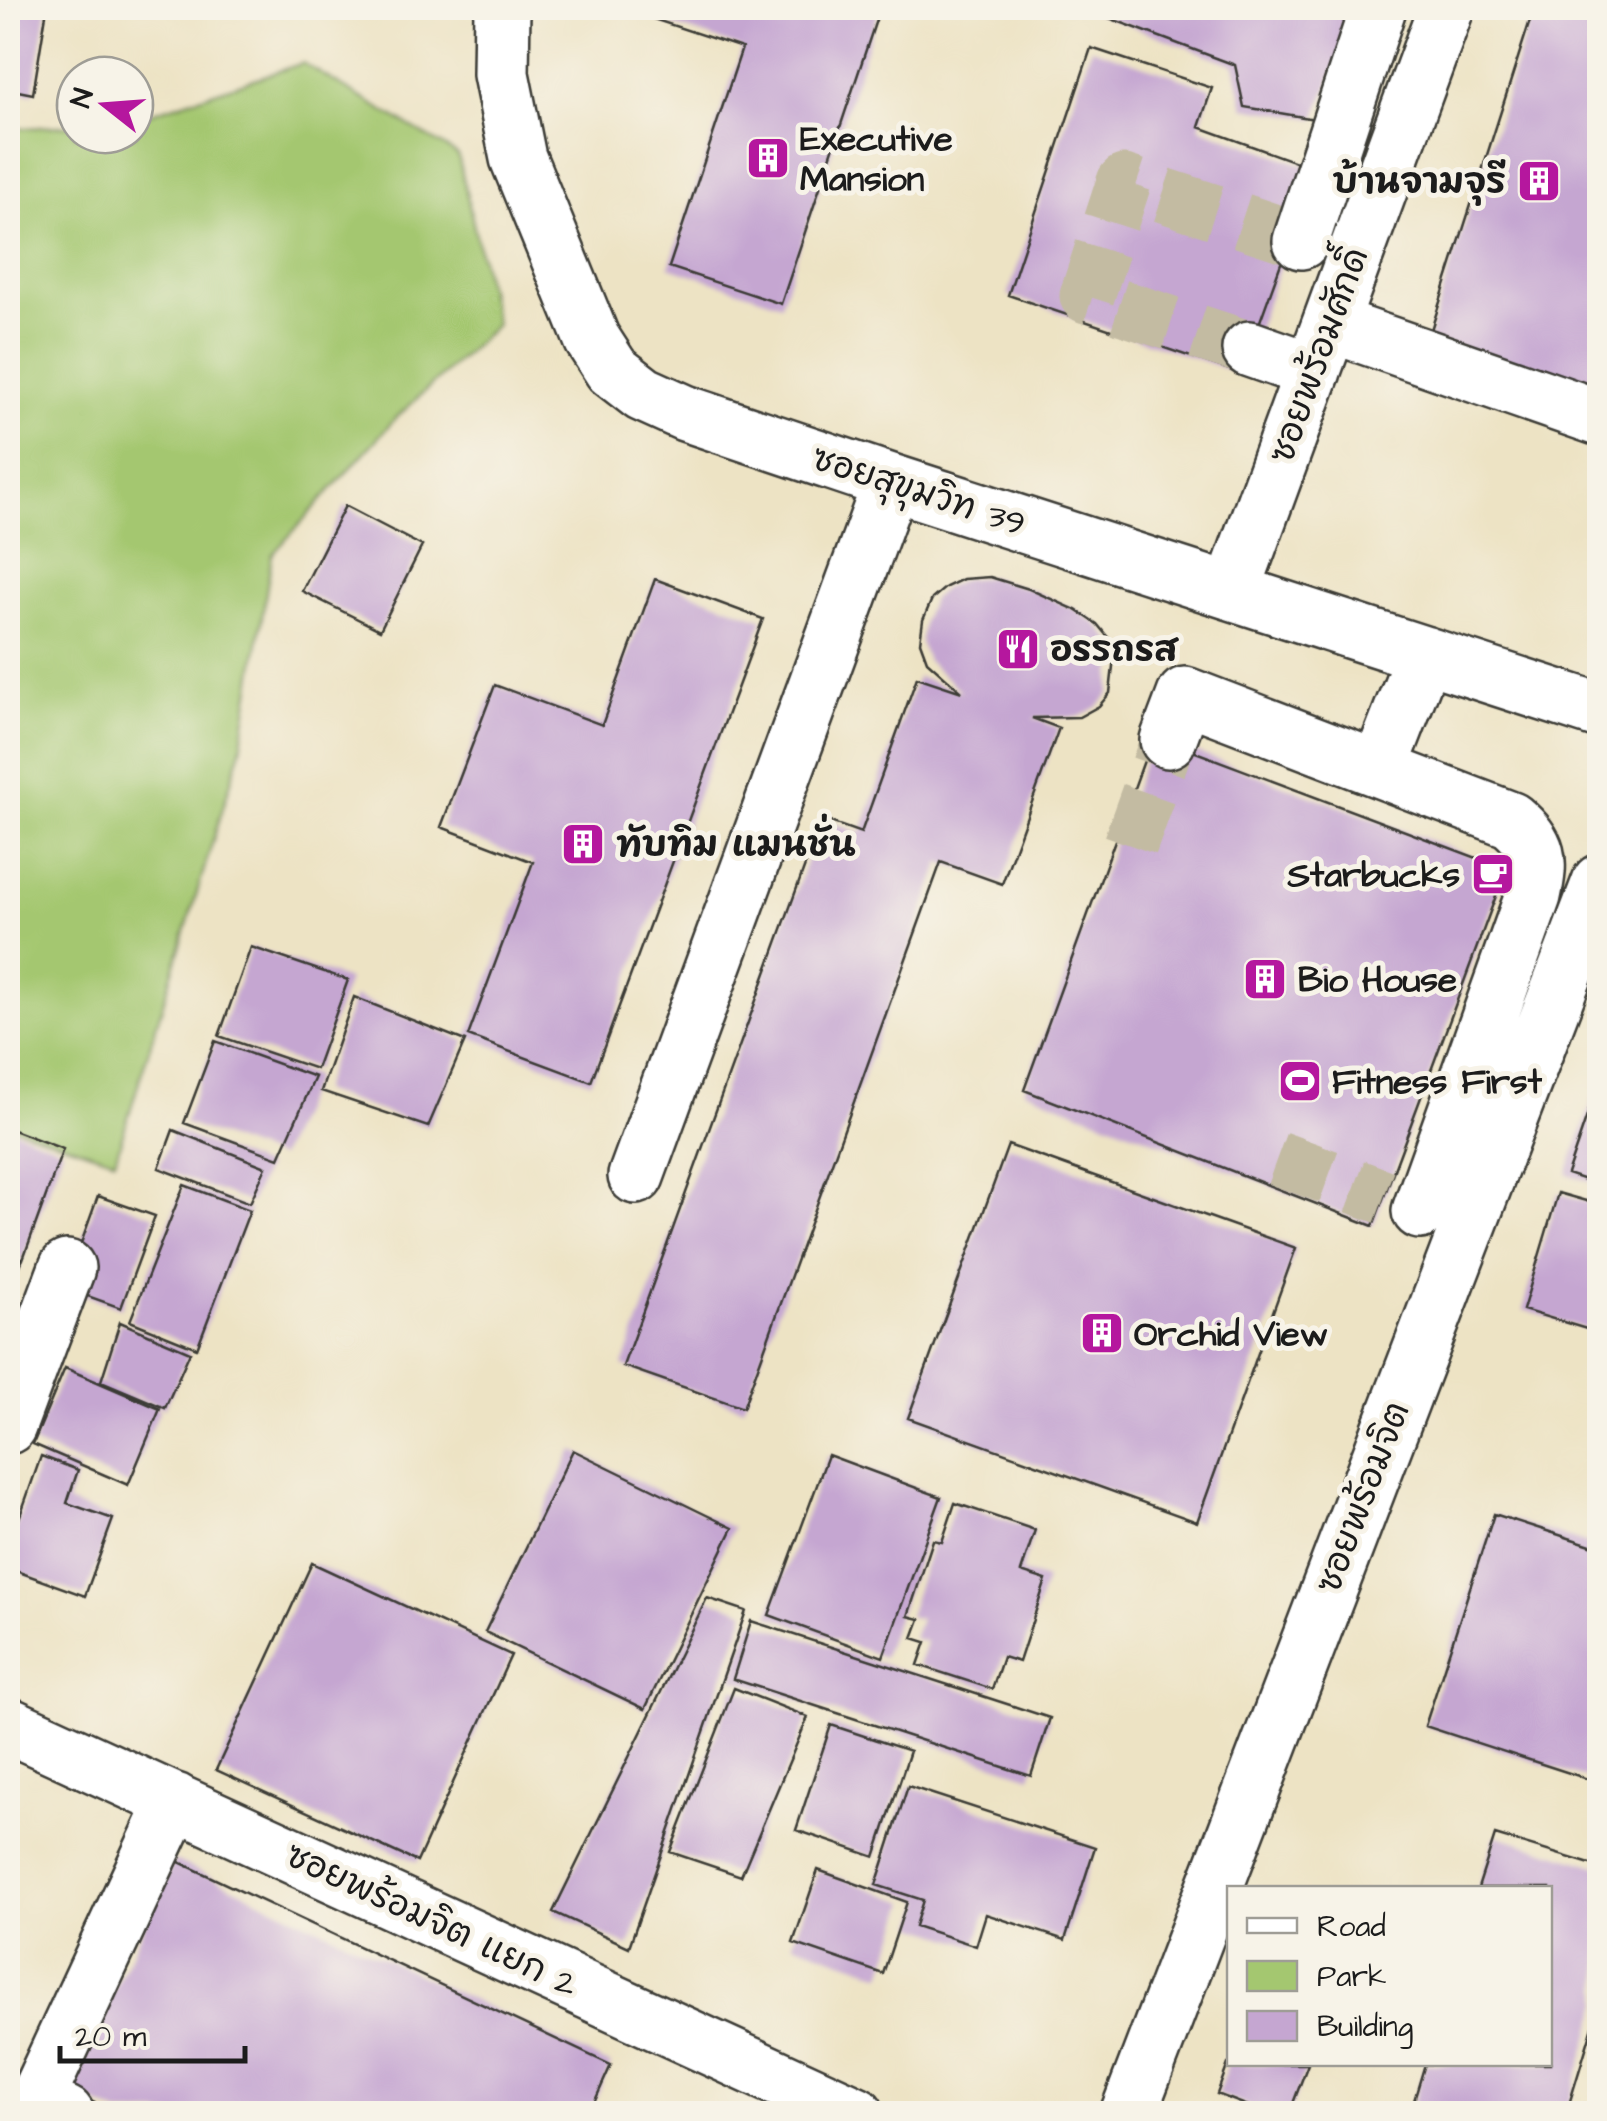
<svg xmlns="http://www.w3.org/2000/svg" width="1607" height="2121" font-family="'Architects Daughter','Playpen Sans Thai',sans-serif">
	<rect width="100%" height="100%" fill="#f7f3e8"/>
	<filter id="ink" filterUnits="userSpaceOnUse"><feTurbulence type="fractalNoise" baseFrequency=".01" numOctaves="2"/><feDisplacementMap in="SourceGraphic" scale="20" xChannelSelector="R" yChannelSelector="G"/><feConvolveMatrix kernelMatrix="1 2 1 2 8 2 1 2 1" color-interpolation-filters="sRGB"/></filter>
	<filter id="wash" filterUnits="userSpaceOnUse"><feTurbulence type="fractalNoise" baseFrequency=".0048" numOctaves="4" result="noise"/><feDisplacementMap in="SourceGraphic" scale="40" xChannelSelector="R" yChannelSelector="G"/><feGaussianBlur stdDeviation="2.25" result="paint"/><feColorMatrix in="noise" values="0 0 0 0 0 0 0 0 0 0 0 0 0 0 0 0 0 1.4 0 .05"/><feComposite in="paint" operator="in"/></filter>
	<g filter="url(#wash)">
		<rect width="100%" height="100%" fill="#ede3c4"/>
		<path fill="#a4c770" stroke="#607246" stroke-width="2.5" d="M 303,63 L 458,155 L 496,325 L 394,420 L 272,555 L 241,749 L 115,1160 L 8,1125 L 8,129 L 75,125 L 75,135 L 135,135 L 135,118 Z"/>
		<g id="blocks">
			<path fill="#c5a6d1" d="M 8,8 L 47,8 L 33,94 L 8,89 Z
				M 643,8 L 880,8 L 781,304 L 669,267 L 742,48 L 641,15 Z
				M 1066,8 L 1359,8 L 1315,119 L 1244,107 L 1235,65 L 1101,15 Z
				M 1534,8 L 1600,8 L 1600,413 L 1423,355 Z
				M 1091,48 L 1212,88 L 1199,127 L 1315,169 L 1241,374 L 1008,295 Z
				M 345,506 L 422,546 L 380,630 L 302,591 Z
				M 990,577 L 1029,589 L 1076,610 L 1097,624 L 1111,641 L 1114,657 L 1110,693 L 1099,706 L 1079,717 L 1032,718 L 1059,728 L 1002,884 L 941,862 L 743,1408 L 623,1366 L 822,819 L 861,833 L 917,677 L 962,692 L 927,661 L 920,642 L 923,620 L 932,599 L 946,587 L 963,579 Z
				M 655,579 L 763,619 L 591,1082 L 468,1036 L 533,862 L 441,827 L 495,685 L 602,725 Z
				M 1153,736 L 1506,869 L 1373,1226 L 1024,1090 Z
				M 251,947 L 348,980 L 316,1069 L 219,1036 Z
				M 354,997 L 465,1041 L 428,1127 L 321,1091 Z
				M 215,1041 L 315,1077 L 279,1158 L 184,1123 Z
				M 1599,1081 L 1600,1081 L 1600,1185 L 1567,1174 Z
				M 8,1128 L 63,1149 L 23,1259 L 8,1253 Z
				M 173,1130 L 266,1167 L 250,1203 L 159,1168 Z
				M 1008,1145 L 1296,1248 L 1197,1522 L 908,1418 Z
				M 184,1185 L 250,1210 L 197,1348 L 130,1321 Z
				M 1558,1193 L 1600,1205 L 1600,1333 L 1523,1310 Z
				M 98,1196 L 155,1216 L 121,1308 L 65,1288 Z
				M 8,1255 L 22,1261 L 8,1296 Z
				M 120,1322 L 190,1352 L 165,1408 L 101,1381 Z
				M 65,1368 L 160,1409 L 128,1485 L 33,1444 Z
				M 573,1450 L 733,1528 L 645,1709 L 485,1632 Z
				M 828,1455 L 941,1497 L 883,1657 L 769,1615 Z
				M 41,1456 L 78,1470 L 67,1503 L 113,1519 L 85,1596 L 8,1568 L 8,1550 Z
				M 955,1503 L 1035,1530 L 1021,1572 L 1046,1580 L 1019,1662 L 1003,1657 L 992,1689 L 918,1665 L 926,1642 L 913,1638 L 920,1619 L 908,1616 L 933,1540 L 942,1542 Z
				M 1494,1514 L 1600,1548 L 1600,1783 L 1425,1726 Z
				M 312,1563 L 511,1655 L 417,1862 L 216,1770 Z
				M 707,1598 L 746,1611 L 629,1947 L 553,1912 Z
				M 751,1621 L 1050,1718 L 1031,1776 L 733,1679 Z
				M 734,1688 L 808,1717 L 741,1876 L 670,1852 Z
				M 831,1725 L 910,1751 L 875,1857 L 796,1830 Z
				M 908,1786 L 1095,1847 L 1065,1940 L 986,1914 L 976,1946 L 915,1926 L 923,1900 L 876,1885 Z
				M 1495,1835 L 1600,1867 L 1600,2003 L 1566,2114 L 1410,2114 L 1425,2064 L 1550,2064 L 1550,1888 L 1478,1888 Z
				M 175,1860 L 611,2065 L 589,2114 L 118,2114 L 67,2090 Z
				M 818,1870 L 907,1902 L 883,1974 L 793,1943 Z
				M 1228,2064 L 1308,2064 L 1289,2114 L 1269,2114 L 1217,2094 Z"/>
		</g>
	</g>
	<g filter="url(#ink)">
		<use href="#blocks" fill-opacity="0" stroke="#3b3a35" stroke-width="2.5"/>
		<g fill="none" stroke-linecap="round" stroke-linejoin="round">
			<path stroke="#c3bba2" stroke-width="55" stroke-dasharray="55 28" stroke-linecap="butt" d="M 1250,349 L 1087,296 L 1124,182 L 1291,237
				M 1130,845 L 1168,740
				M 1277,1158 L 1384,1197"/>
			<g stroke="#3b3a35" stroke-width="60">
				<path id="minor" d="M 502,8 L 501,74 L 518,158 L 592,339 L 612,370 L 643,394 L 685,413 L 891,482 L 1600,711
					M 1301,241 L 1378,8
					M 1330,324 L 1600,418
					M 1250,349 L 1313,371
					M 1232,591 L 1446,8
					M 1168,740 L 1185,695 L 1511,820 C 1540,845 1541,859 1533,896 L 1420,1211
					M 1380,767 L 1424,654
					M 636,1176 L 891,482
					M 8,1426 L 67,1268
					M 8,1725 L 856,2114
					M 66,2114 L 36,2100 L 175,1801
					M 1128,2114 L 1600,882"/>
			</g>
			<use href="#minor" stroke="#fff" stroke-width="55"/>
		</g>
	</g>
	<defs>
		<g id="building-square" transform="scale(2.25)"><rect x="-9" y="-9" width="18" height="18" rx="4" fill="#b5179e" stroke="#f7f3e8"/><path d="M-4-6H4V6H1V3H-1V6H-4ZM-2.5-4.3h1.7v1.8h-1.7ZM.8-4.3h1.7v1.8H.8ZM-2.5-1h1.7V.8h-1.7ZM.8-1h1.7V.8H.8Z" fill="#fff"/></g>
		<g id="restaurant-square" transform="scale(2.25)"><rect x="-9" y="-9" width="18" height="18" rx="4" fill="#b5179e" stroke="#f7f3e8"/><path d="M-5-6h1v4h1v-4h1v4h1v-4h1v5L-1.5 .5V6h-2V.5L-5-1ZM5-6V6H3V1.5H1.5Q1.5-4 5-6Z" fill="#fff"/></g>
		<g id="cafe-square" transform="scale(2.25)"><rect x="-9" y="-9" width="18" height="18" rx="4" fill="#b5179e" stroke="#f7f3e8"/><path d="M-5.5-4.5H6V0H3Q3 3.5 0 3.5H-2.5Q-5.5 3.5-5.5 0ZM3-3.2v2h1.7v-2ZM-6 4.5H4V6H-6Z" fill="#fff"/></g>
		<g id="stadium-square" transform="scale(2.25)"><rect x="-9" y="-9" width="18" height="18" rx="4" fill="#b5179e" stroke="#f7f3e8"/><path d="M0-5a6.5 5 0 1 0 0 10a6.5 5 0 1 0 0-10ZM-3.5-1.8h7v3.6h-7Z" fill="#fff"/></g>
	</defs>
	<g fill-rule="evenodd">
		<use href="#building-square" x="768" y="158"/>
		<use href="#building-square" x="1539" y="181"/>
		<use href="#restaurant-square" x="1018" y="649"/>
		<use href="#building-square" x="583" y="844"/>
		<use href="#cafe-square" x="1493" y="874"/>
		<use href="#building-square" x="1265" y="979"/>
		<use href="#stadium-square" x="1300" y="1081"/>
		<use href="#building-square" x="1102" y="1333"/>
	</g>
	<g text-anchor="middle" stroke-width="10" stroke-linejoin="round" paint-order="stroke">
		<g font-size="35" font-weight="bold" fill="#1c1c1c" stroke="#f7f3e8" text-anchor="start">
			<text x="800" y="150">Executive<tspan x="800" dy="40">Mansion</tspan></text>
			<text x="1506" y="193" text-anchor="end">บ้านจามจุรี</text>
			<text x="1050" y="661">อรรถรส</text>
			<text x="616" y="856">ทับทิม แมนชั่น</text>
			<text x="1460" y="886" text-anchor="end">Starbucks</text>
			<text x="1298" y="991">Bio House</text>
			<text x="1332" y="1093">Fitness First</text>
			<text x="1134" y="1345">Orchid View</text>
		</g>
		<g font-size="35" fill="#1c1c1c" stroke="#f7f3e8">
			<text transform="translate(1318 355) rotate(-70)" y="12">ซอยพร้อมศักดิ์</text>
			<text transform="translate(919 490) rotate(18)" y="12">ซอยสุขุมวิท 39</text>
			<text transform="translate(1362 1497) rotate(-69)" y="12">ซอยพร้อมจิต</text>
			<text transform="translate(432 1919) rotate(25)" y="12">ซอยพร้อมจิต แยก 2</text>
		</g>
	</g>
	<rect width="1607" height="2121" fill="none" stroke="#f7f3e8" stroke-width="40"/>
	<rect x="1227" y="1886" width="325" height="180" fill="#f7f3e8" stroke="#9f9d96" stroke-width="2.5"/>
	<rect x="1247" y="1918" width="50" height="15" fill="#ffffff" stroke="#9f9d96" stroke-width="2.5"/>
	<text x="1317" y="1936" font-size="30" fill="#1c1c1c">Road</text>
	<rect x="1247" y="1961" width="50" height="30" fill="#a4c770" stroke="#9f9d96" stroke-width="2.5"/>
	<text x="1317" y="1986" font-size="30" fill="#1c1c1c">Park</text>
	<rect x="1247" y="2011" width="50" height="30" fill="#c5a6d1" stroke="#9f9d96" stroke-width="2.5"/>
	<text x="1317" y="2036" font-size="30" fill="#1c1c1c">Building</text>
	<g transform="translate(105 105) rotate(287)"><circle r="48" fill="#f7f3e8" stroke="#9f9d96" stroke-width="2.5"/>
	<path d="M0-8L18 38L0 25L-18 38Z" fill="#b5179e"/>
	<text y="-15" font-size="28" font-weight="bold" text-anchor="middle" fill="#1c1c1c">N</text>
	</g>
	<path d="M60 2046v15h185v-15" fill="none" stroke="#1c1c1c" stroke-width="5"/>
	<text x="75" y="2046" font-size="30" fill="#1c1c1c" stroke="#f7f3e8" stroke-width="8" paint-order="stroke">20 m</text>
</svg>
